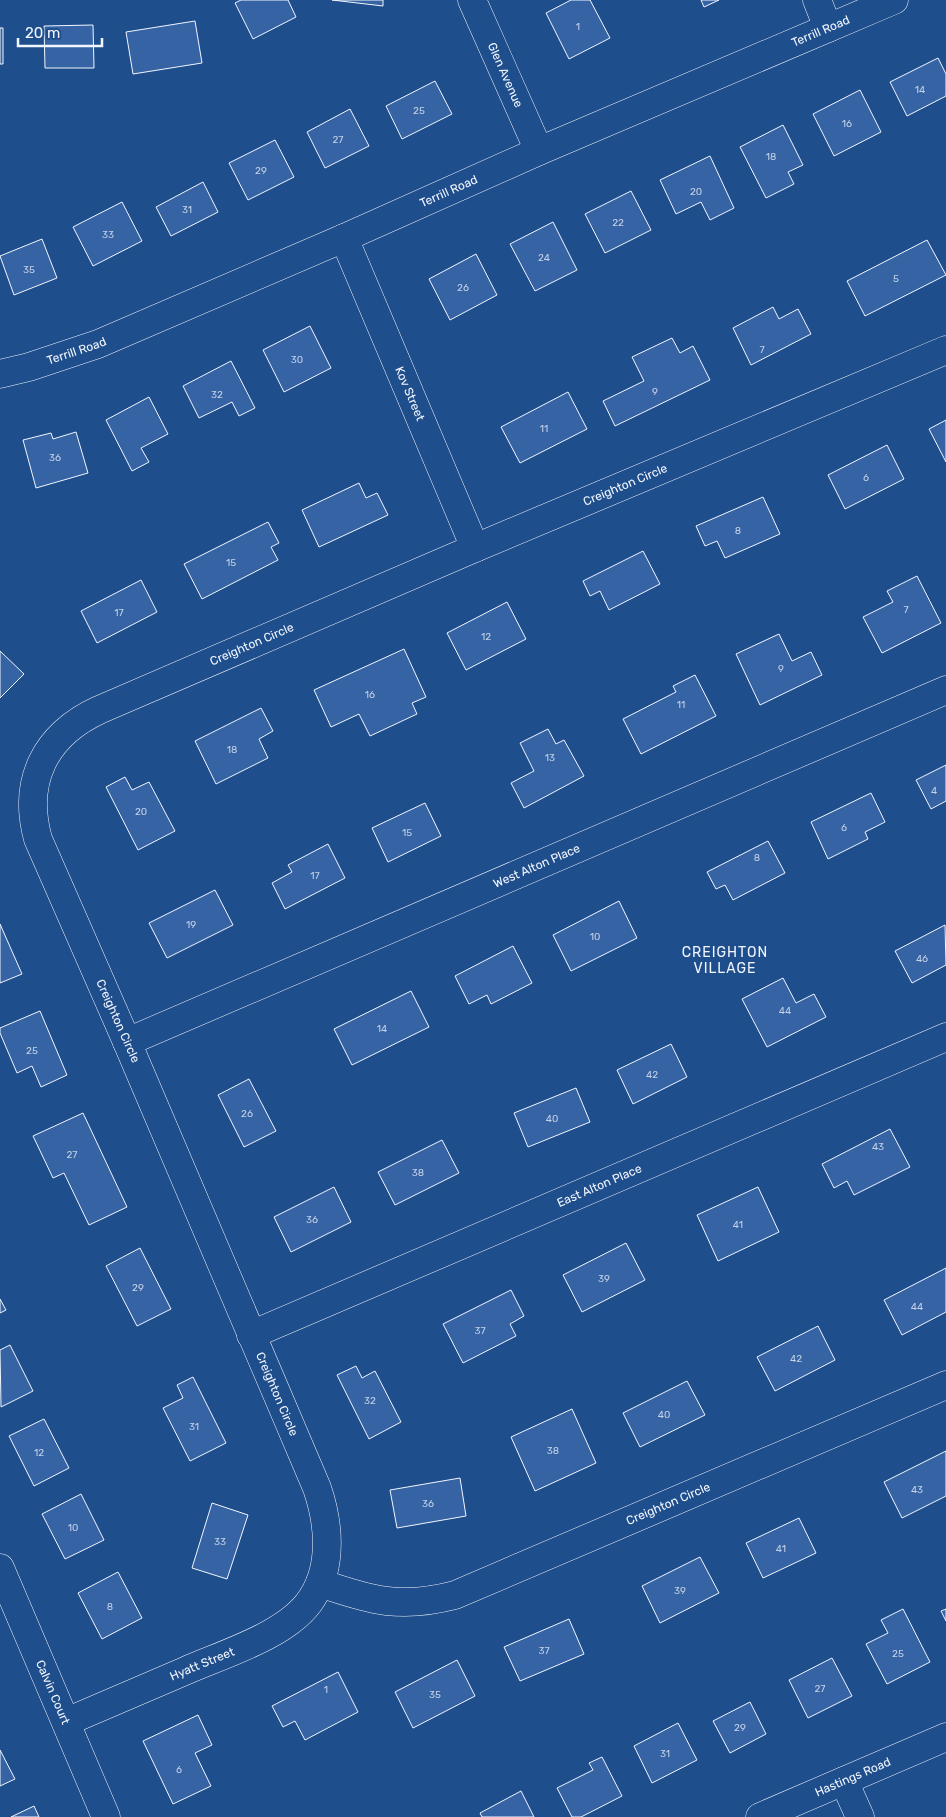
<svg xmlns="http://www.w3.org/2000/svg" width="946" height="1817" font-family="Rubik,sans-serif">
	<rect width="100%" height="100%" fill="#1f4e8c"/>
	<path fill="#3563a3" stroke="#f2f6ff" d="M 241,0 L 288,0 L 296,17 L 253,39 L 235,3 Z
		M 332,0 L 383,0 L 383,6 Z
		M 571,0 L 590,0 L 610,38 L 569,59 L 546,13 Z
		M 701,0 L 719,0 L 704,7 Z
		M 195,21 L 202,63 L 133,74 L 126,32 Z
		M 93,25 L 94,68 L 45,68 L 44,26 Z
		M 0,28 L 3,28 L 3,64 L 0,64 Z
		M 938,58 L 946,74 L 946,96 L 907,116 L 890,82 Z
		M 435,81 L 452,114 L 402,139 L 386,106 Z
		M 860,90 L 881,132 L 834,156 L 813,114 Z
		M 350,109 L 369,146 L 325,168 L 307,132 Z
		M 783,125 L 803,165 L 788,172 L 794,184 L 766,198 L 740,147 Z
		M 275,140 L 294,177 L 248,200 L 229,163 Z
		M 710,156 L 734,208 L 710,220 L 701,202 L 676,214 L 660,180 Z
		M 203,182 L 218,212 L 171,236 L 156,207 Z
		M 631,191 L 651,230 L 605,253 L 585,214 Z
		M 122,202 L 142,241 L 93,266 L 73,227 Z
		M 553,222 L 577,270 L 535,291 L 510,244 Z
		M 42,239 L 57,278 L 14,295 L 0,256 Z
		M 927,240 L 946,275 L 865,316 L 847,281 Z
		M 476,254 L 497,295 L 450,320 L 429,279 Z
		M 773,307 L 779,319 L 798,309 L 811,334 L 751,365 L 733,328 Z
		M 310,326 L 331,368 L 284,392 L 263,350 Z
		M 672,338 L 680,353 L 693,346 L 710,380 L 615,426 L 603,401 L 644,381 L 632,357 Z
		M 231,361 L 255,408 L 239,416 L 232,402 L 199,418 L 183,386 Z
		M 568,392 L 587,429 L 520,463 L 501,427 Z
		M 149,397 L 168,434 L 141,448 L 149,462 L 132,471 L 106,420 Z
		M 946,420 L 946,462 L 929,429 Z
		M 76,432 L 88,473 L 36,488 L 23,440 L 51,433 L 53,439 Z
		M 887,445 L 904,479 L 845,509 L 828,475 Z
		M 359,483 L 366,498 L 377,493 L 388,515 L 319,547 L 302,510 Z
		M 763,497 L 780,534 L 725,558 L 717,541 L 705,546 L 696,526 Z
		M 268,522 L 279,543 L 271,547 L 278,560 L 202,599 L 184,564 Z
		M 643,551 L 660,584 L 609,610 L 600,591 L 590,596 L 583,581 Z
		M 917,576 L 941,623 L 882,653 L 863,617 L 893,602 L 887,591 Z
		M 141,580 L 157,612 L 97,643 L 81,611 Z
		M 507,602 L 526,639 L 466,670 L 447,633 Z
		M 779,634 L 792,661 L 811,652 L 822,675 L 760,705 L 736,654 Z
		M 404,649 L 426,697 L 412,703 L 417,714 L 370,736 L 359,714 L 331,727 L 314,690 Z
		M 0,651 L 24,674 L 0,698 Z
		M 695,675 L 716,716 L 641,754 L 623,719 L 676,692 L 673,686 Z
		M 261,708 L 273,731 L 259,739 L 268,758 L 216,784 L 195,741 Z
		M 548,729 L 556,744 L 564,740 L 584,776 L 524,808 L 511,783 L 534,771 L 520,743 Z
		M 946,765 L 946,801 L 931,809 L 916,780 Z
		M 125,777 L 132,790 L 149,782 L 175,831 L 138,850 L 106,787 Z
		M 871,793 L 885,822 L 865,832 L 868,839 L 828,859 L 811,822 Z
		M 425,803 L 441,836 L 388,862 L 372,828 Z
		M 768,841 L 785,873 L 733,900 L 725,885 L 716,889 L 707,872 Z
		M 328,844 L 345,878 L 285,909 L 272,883 L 292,872 L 288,865 Z
		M 215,890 L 233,925 L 167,958 L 149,923 Z
		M 619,901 L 637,938 L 571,971 L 553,935 Z
		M 0,924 L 22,974 L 0,983 Z
		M 945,925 L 946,965 L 912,983 L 895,951 Z
		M 513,946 L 532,983 L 491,1004 L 487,995 L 469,1004 L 455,976 Z
		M 783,978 L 796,1003 L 814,994 L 826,1017 L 767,1047 L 742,999 Z
		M 411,991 L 429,1027 L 352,1065 L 334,1029 Z
		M 40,1011 L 67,1075 L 41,1087 L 32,1066 L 17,1073 L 0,1033 L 0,1028 Z
		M 671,1044 L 687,1077 L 633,1104 L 617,1070 Z
		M 249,1079 L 276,1131 L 244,1147 L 218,1095 Z
		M 576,1088 L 590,1122 L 528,1147 L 514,1113 Z
		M 83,1113 L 127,1207 L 89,1225 L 64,1173 L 53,1178 L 33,1136 Z
		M 890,1129 L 910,1167 L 854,1195 L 847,1181 L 834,1188 L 822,1164 Z
		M 442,1140 L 459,1173 L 395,1205 L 378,1172 Z
		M 334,1187 L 351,1222 L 291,1252 L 274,1217 Z
		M 758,1187 L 779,1232 L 718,1261 L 697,1215 Z
		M 626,1243 L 645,1280 L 582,1312 L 563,1275 Z
		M 140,1248 L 171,1309 L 137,1326 L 106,1266 Z
		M 946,1268 L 946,1312 L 902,1335 L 884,1300 Z
		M 511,1290 L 524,1316 L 510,1324 L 516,1336 L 463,1363 L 443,1324 Z
		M 0,1299 L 6,1310 L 0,1313 Z
		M 818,1326 L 835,1360 L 775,1391 L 757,1357 Z
		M 10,1345 L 33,1391 L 1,1407 L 0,1350 Z
		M 356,1366 L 362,1378 L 375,1371 L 401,1422 L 369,1439 L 337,1375 Z
		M 193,1377 L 226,1443 L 190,1461 L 163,1408 L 183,1398 L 177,1385 Z
		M 687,1381 L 705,1415 L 640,1447 L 623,1413 Z
		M 572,1409 L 596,1463 L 535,1491 L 511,1437 Z
		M 44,1419 L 69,1468 L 34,1486 L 9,1436 Z
		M 946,1451 L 946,1496 L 902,1518 L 884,1482 Z
		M 460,1478 L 466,1516 L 397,1528 L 390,1490 Z
		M 81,1494 L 104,1540 L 65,1559 L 42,1514 Z
		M 212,1503 L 248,1515 L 227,1579 L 192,1568 Z
		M 799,1518 L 816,1553 L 763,1578 L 746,1543 Z
		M 700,1557 L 719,1593 L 660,1623 L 642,1586 Z
		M 118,1572 L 142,1618 L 102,1639 L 78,1593 Z
		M 903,1609 L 930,1662 L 887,1684 L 866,1644 L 888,1633 L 881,1620 Z
		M 946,1609 L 946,1621 L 941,1611 Z
		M 569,1619 L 584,1654 L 520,1681 L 504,1647 Z
		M 832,1658 L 852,1696 L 808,1718 L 789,1680 Z
		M 457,1660 L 475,1696 L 413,1728 L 395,1692 Z
		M 338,1672 L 358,1712 L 305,1740 L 295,1721 L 283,1727 L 272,1706 Z
		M 750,1702 L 766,1734 L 730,1753 L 713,1721 Z
		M 198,1715 L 212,1745 L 195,1753 L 211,1786 L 173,1804 L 143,1741 Z
		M 678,1723 L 697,1760 L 652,1783 L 634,1746 Z
		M 0,1750 L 15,1779 L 0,1786 Z
		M 602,1757 L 622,1796 L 581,1817 L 572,1817 L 557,1788 L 593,1770 L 589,1763 Z
		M 521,1791 L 534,1817 L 482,1817 L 480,1813 Z
		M 34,1806 L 39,1817 L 11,1817 Z"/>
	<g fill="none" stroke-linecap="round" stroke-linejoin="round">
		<g stroke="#f2f6ff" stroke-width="29">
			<g id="minor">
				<path id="s1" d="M 472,0 L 539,151"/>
				<path d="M 817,0 L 828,28"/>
				<path id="s2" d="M 344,238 L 475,548"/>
				<path id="s3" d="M 0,374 L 29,367 L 98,344 L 344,238 L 539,151 L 894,0"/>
				<path id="s4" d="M 127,1042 L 946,690"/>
				<path id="s5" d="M 251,1335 L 946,1037"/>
				<path id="s6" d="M 0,1568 L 106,1817"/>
				<path id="s7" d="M 320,1583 C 372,1601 401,1609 455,1595 L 946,1385"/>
				<path id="s8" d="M 66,1722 C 105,1705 145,1688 185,1671 C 223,1654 289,1635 312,1598 C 333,1566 329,1523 317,1488 L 127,1042 L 38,839 C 22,781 45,735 99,710 L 475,548 L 946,350"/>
				<path d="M 844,1781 L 860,1817"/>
				<path id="s9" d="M 760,1817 L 946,1737"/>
			</g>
		</g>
		<use href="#minor" stroke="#1f4e8c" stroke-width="28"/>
	</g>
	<g text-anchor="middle" stroke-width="4" stroke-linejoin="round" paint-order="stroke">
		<g font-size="10" fill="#c3d1e8">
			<text x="578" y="30">1</text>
			<text x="920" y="93">14</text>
			<text x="419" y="114">25</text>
			<text x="847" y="127">16</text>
			<text x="338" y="143">27</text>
			<text x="771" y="160">18</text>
			<text x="261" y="174">29</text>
			<text x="696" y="195">20</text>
			<text x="187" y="213">31</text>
			<text x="618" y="226">22</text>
			<text x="108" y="238">33</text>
			<text x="544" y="261">24</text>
			<text x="29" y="273">35</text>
			<text x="896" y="282">5</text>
			<text x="463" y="291">26</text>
			<text x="762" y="353">7</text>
			<text x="297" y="363">30</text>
			<text x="655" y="395">9</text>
			<text x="217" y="398">32</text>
			<text x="544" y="432">11</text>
			<text x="55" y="461">36</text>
			<text x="866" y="481">6</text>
			<text x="738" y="534">8</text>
			<text x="231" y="566">15</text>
			<text x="906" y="613">7</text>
			<text x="119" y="616">17</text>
			<text x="486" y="640">12</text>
			<text x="781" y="672">9</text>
			<text x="370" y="698">16</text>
			<text x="681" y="708">11</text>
			<text x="232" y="753">18</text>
			<text x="550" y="761">13</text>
			<text x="934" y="794">4</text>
			<text x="141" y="815">20</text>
			<text x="844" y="831">6</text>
			<text x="407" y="836">15</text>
			<text x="757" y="861">8</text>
			<text x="315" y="879">17</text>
			<text x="191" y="928">19</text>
			<text x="595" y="940">10</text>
			<text x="922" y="962">46</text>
			<text x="785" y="1014">44</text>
			<text x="382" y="1032">14</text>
			<text x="32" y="1054">25</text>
			<text x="652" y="1078">42</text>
			<text x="247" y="1117">26</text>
			<text x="552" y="1122">40</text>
			<text x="878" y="1150">43</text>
			<text x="72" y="1158">27</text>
			<text x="418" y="1176">38</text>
			<text x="312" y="1223">36</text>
			<text x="738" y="1228">41</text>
			<text x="604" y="1282">39</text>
			<text x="138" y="1291">29</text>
			<text x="917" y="1310">44</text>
			<text x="480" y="1334">37</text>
			<text x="796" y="1362">42</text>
			<text x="370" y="1404">32</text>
			<text x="664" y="1418">40</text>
			<text x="194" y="1430">31</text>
			<text x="553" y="1454">38</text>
			<text x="39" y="1456">12</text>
			<text x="917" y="1493">43</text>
			<text x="428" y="1507">36</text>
			<text x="73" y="1531">10</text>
			<text x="220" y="1545">33</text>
			<text x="781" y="1552">41</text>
			<text x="680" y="1594">39</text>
			<text x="110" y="1610">8</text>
			<text x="544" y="1654">37</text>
			<text x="898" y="1657">25</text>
			<text x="820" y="1692">27</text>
			<text x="326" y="1693">1</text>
			<text x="435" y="1698">35</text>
			<text x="740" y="1731">29</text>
			<text x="665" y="1757">31</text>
			<text x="179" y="1773">6</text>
		</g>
		<g font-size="12" fill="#f2f6ff" stroke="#1f4e8c">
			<text dy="4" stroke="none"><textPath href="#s3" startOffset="890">Terrill Road</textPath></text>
			<text dy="4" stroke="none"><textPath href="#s1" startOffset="82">Glen Avenue</textPath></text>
			<text dy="4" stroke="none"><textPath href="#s3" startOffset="485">Terrill Road</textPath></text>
			<text dy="4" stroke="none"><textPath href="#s3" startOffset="80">Terrill Road</textPath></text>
			<text dy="4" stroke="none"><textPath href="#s2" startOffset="169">Kov Street</textPath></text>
			<text dy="4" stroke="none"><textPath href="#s8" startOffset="1828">Creighton Circle</textPath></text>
			<text dy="4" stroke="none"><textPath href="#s8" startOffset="1422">Creighton Circle</textPath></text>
			<text dy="4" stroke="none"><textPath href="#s4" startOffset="446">West Alton Place</textPath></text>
			<text transform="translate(118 1021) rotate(66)" y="4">Creighton Circle</text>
			<text dy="4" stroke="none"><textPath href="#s5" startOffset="379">East Alton Place</textPath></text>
			<text transform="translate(277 1394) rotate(67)" y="4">Creighton Circle</text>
			<text dy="4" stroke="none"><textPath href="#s7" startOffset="370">Creighton Circle</textPath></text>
			<text dy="4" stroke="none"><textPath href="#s8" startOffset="148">Hyatt Street</textPath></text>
			<text dy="4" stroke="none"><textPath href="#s6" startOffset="135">Calvin Court</textPath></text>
			<text dy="4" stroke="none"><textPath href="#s9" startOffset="101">Hastings Road</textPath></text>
		</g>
		<g font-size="14" letter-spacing="1" fill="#f2f6ff" stroke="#1f4e8c">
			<text x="725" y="957">CREIGHTON<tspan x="725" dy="16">VILLAGE</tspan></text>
		</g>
	</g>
	<path d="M18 38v8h84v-8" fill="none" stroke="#f2f6ff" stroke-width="2.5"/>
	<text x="25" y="38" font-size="15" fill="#f2f6ff" stroke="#1f4e8c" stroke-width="4" paint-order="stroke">20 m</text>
</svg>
